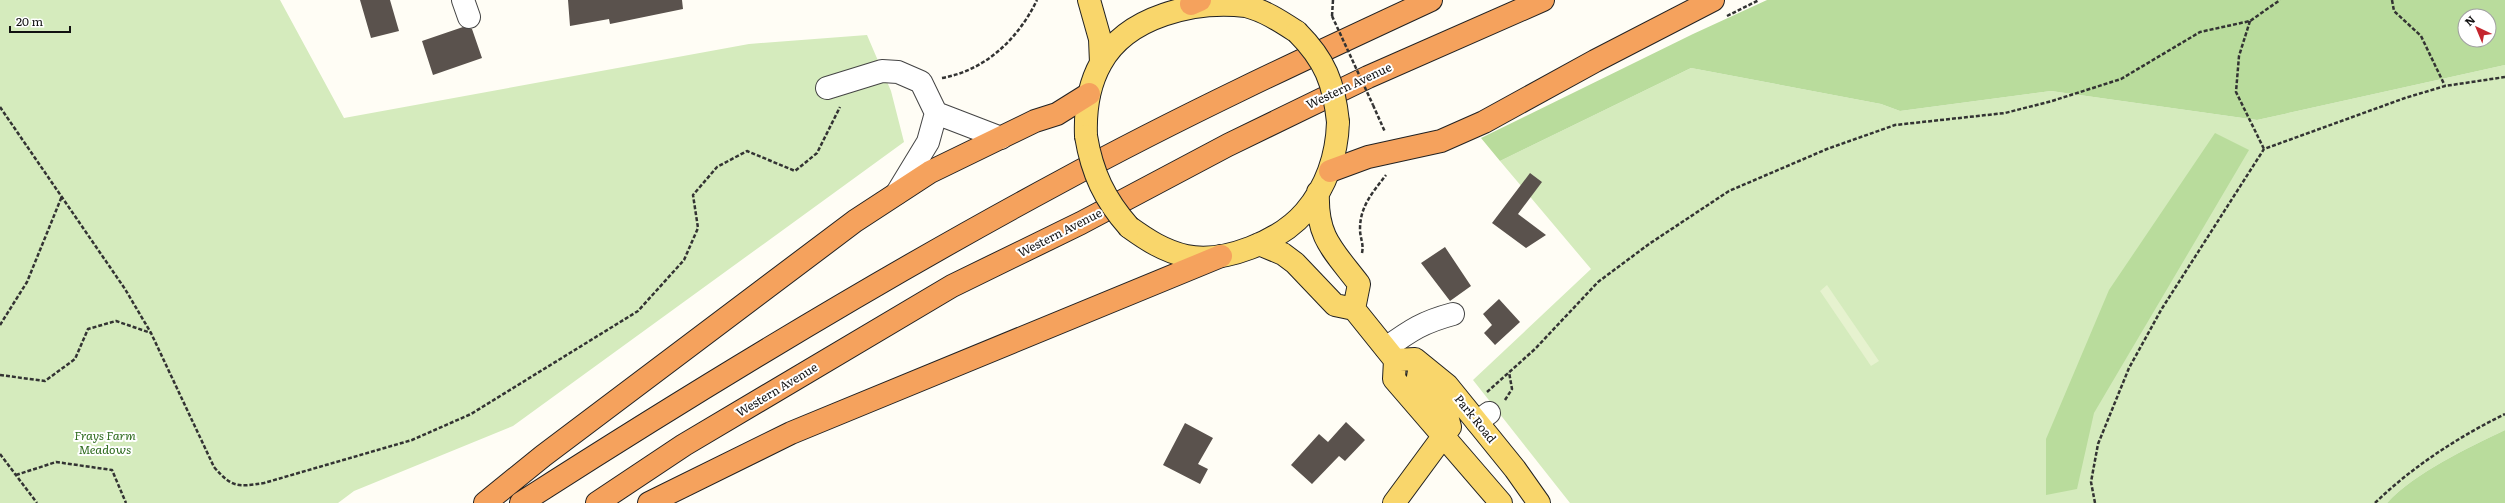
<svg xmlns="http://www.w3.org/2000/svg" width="2505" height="503" font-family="Literata,serif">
	<rect width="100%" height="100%" fill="#fffdf5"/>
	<path fill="#d5ebbd" d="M 0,0 L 280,0 L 344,118 L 749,44 L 867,35 L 891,91 L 904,142 L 513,426 L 354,491 L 338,503 L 0,503 Z
		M 2505,65 L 2505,430 C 2468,448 2414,473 2387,503 L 1570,503 L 1473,380 L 1591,269 L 1500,161 L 1691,68 L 1881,104 L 1900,111 L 2051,91 L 2257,120 Z"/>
	<path fill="#b9dc9c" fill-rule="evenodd" d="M 1767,0 L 2505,0 L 2505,65 L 2257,120 L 2051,91 L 1900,111 L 1881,104 L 1691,68 L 1500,161 L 1481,138 L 1693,34 ZM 2465,16 L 2489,16 L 2489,40 L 2465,40 Z
		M 2215,133 L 2249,150 L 2094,413 L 2077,489 L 2046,495 L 2046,439 L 2109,290 Z
		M 2505,430 L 2505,503 L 2387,503 C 2414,473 2468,448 2505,430 Z"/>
	<path fill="#e6f2cf" d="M 1827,285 L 1879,361 L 1871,366 L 1820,291 Z"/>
	<path fill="#5a524d" d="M 360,0 L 390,0 L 399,31 L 371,38 Z
		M 568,0 L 682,0 L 683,9 L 610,24 L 609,19 L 570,26 Z
		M 463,27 L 472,29 L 482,58 L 433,75 L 422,41 Z
		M 1530,173 L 1542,182 L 1518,214 L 1546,235 L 1526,248 L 1492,223 Z
		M 1445,247 L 1471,286 L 1450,301 L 1421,263 Z
		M 1499,299 L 1520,322 L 1495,345 L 1484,333 L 1492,325 L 1483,314 Z
		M 1346,422 L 1365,440 L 1345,461 L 1339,456 L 1312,484 L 1291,465 L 1319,434 L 1328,442 Z
		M 1185,423 L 1213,438 L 1198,464 L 1208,469 L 1200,484 L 1163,465 Z"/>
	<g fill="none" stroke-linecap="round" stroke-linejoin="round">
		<g stroke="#444" stroke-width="24">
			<path id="minor" d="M 463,0 L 469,17
				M 827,88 L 882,71 L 898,72 L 921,82 L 936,113 L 928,142 L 897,193
				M 936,113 L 1001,138
				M 1386,348 C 1411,330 1423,322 1453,314
				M 1477,422 L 1489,413"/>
		</g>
		<g stroke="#222" stroke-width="24">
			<path id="major" d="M 1089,0 L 1100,39 L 1101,63
				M 1086,136 C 1085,111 1088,86 1101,63 C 1127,16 1195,0 1246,6 C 1265,11 1280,21 1297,32
				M 1318,192 C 1316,237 1333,250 1359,284 L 1354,309
				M 1129,227 C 1147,240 1164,251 1186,256 C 1224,264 1280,241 1305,212 C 1326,187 1337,155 1338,122
				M 1259,244 L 1283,254 L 1295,263 L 1335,305 L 1354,309 L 1395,360 L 1394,379 L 1501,503
				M 1395,360 L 1415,359 L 1447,385 L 1515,469 L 1539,503
				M 1394,503 L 1450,427 L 1447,416 L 1418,377 L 1420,365"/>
		</g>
		<g stroke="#222" stroke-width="24">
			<path id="highway" d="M 1191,4 L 1200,0
				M 1330,171 L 1368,157 L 1441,141 L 1484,122 L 1595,61 L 1713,0
				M 485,503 L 543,456 L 855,221 L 930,172 L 1035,121 L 1057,114 L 1089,94
				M 521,503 C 697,390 876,281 1060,182 C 1181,116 1306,58 1431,0
				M 597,503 L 684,445 L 952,286 L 1081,223 L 1228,145 L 1368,77 L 1543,0
				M 649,503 L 791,433 L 1221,256"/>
		</g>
		<path stroke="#333" stroke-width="2.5" stroke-dasharray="4 2" stroke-linecap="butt" d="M 2392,0 L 2394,11 L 2421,36 L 2445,86
			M 1332,16 L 1333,0
			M 1727,16 L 1759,0
			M 2250,21 L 2239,56 L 2236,92 L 2264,149
			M 942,78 C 986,70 1018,39 1037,0
			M 1373,105 L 1385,132
			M 0,107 L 125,289 L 151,333 L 214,467 C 232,488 238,487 264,483 L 412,440 L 471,414 L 638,311 L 684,260 L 698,228 L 693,195 L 717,167 L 747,151 L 795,171 L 817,153 L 840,107
			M 1362,253 C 1364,244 1360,238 1360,229 C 1360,206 1373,192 1386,175
			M 0,325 L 27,282 L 62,196
			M 0,375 L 45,381 L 75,359 L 88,329 L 116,321 L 151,333
			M 1487,392 L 1535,349 L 1598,282 L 1649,244 L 1729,191 L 1827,149 L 1895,125 L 2005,113 L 2052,101 L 2121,79 L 2200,32 L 2250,21 L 2280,0
			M 1505,400 L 1512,389 L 1509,372
			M 0,454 L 37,503
			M 16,475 L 56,462 L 112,470 L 126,503
			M 2095,503 L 2091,482 L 2098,444 L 2129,368 L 2161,310 L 2264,149 L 2405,98 L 2445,86 L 2505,77
			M 2375,503 C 2412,467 2458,437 2505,414"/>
		<use href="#minor" stroke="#fff" stroke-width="22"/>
		<use href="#major" stroke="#f9d66b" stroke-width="22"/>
		<use href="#highway" stroke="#f5a25d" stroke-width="22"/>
		<g stroke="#222" stroke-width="24" stroke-linecap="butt">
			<path id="major-bridge" d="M 1297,32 C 1325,60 1334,83 1338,122
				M 1086,136 C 1092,173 1105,200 1129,227"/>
		</g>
		<path stroke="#333" stroke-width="2.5" stroke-dasharray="4 2" stroke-linecap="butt" d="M 1332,16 L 1373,105"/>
		<use href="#major-bridge" stroke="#f9d66b" stroke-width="22"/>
	</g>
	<g text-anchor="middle" stroke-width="4" stroke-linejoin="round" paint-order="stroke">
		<g font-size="12" fill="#111" stroke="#fff">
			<text transform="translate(1349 86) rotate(-25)" y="4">Western Avenue</text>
			<text transform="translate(1060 233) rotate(-27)" y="4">Western Avenue</text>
			<text transform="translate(777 390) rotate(-31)" y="4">Western Avenue</text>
			<text transform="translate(1475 419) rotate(51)" y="4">Park Road</text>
		</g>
		<g font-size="12" font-style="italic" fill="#2f6b1f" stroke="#fff">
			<text x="105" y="440">Frays Farm<tspan x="105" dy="14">Meadows</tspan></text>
		</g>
	</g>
	<g transform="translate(2477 28) rotate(316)"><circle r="19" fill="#ffffff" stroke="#a0a0a0"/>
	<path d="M0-3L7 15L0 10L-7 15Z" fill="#c4262e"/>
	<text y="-6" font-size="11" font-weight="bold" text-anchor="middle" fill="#111111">N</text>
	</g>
	<path d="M10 26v6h60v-6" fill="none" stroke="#111111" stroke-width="2"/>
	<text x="16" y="26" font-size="12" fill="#111111" stroke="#ffffff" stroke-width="3" paint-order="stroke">20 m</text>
</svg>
